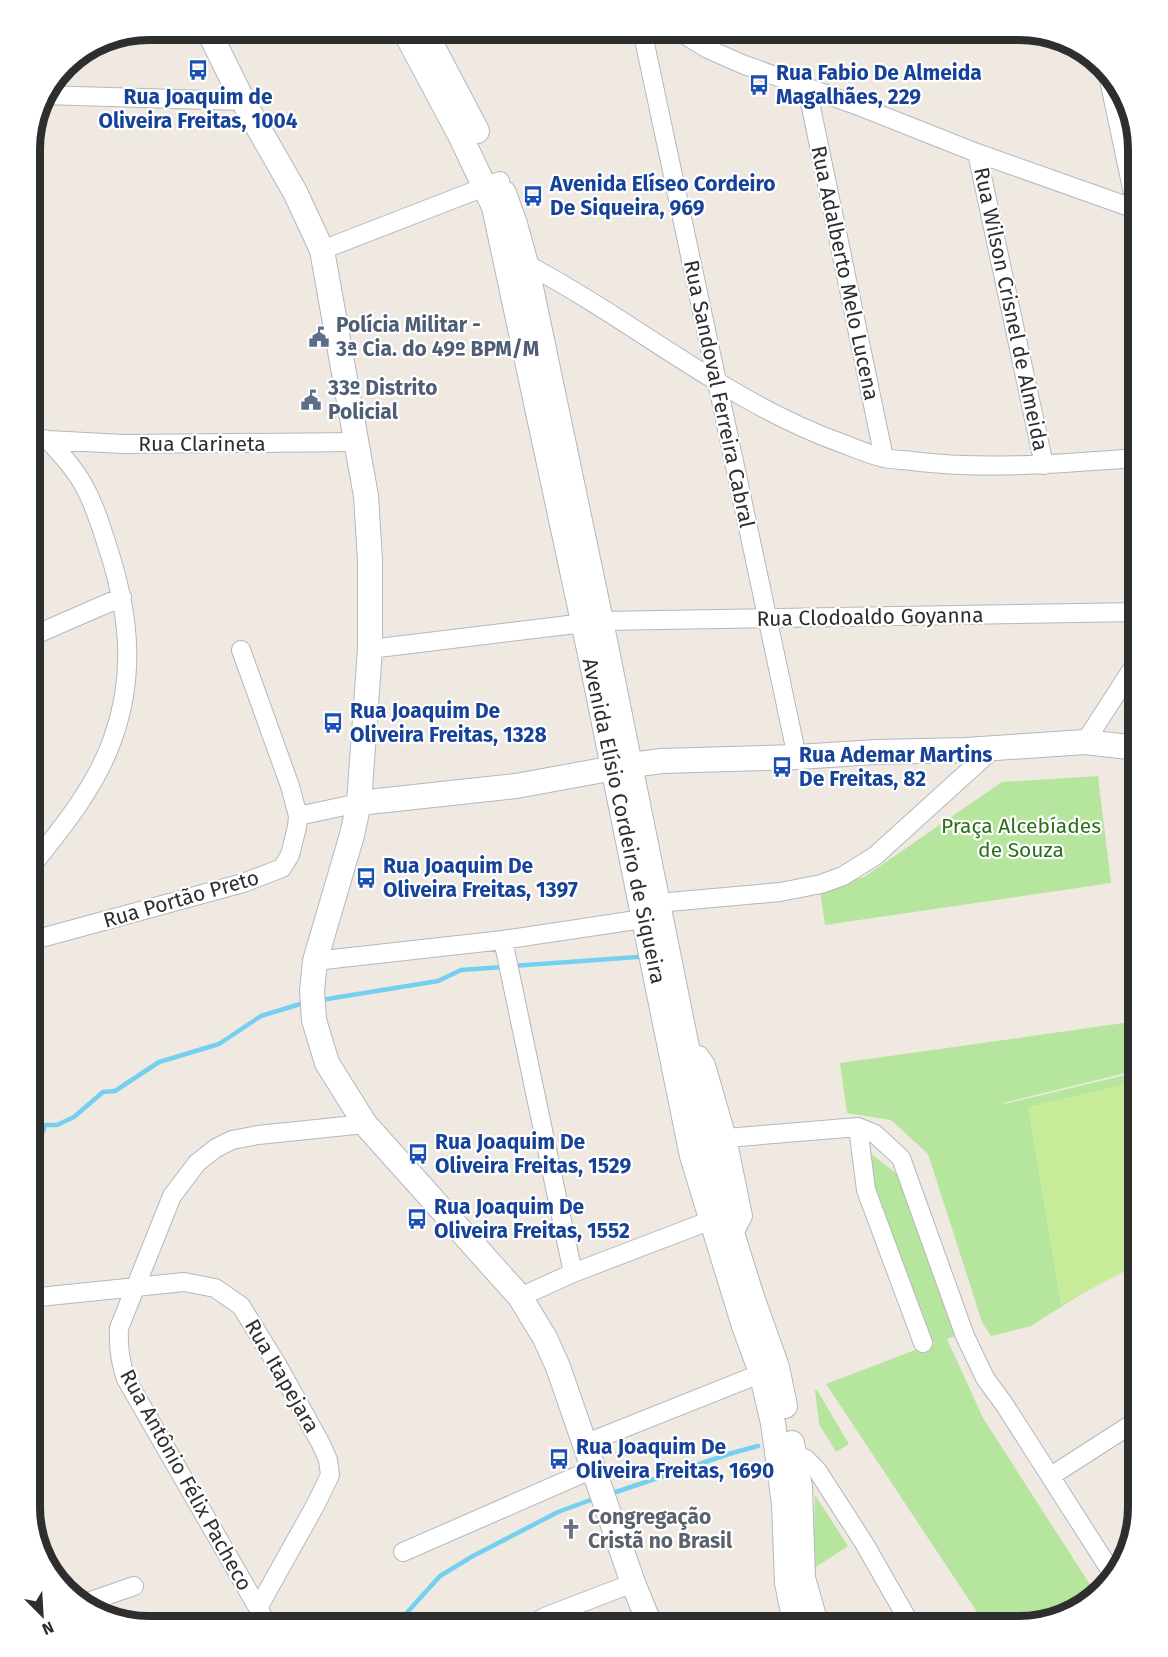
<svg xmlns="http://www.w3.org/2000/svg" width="1168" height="1657" font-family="'Fira Sans',sans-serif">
	<rect width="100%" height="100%" fill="#efe9e1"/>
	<path fill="#b6e59e" d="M 1098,776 L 1111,883 L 825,925 L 820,891 L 864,877 L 1002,782 Z
		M 1138,1021 L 1138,1070 L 1003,1103 L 1004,1104 L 1138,1072 L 1138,1258 L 1031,1326 L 991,1336 L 982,1322 L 928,1154 L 891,1120 L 847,1113 L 840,1063 Z
		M 862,1147 L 900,1176 L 963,1333 L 947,1339 L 983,1418 L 1096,1594 L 1079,1611 L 1019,1627 L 987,1627 L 826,1384 L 936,1342 L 929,1343 L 869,1188 Z
		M 815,1390 L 817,1390 L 849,1444 L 836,1452 L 819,1424 Z
		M 815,1495 L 848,1546 L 813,1569 Z"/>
	<path fill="#c9ec9a" d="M 1138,1081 L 1138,1264 L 1061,1305 L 1028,1107 Z"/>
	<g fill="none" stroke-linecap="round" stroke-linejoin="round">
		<path stroke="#75cff0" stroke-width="4.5" d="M 512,966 L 638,957
			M 321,1000 L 438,981 L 461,970 L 503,967
			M 30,1143 L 42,1134 L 45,1125 L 57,1125 L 74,1117 L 103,1092 L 115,1091 L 159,1062 L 219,1044 L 261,1016 L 307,1002
			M 610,1494 L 732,1453 L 758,1446
			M 394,1627 L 440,1576 L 473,1556 L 558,1512 L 596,1498"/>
		<g stroke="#b4b7c1" stroke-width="20">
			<path id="street" d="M 642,30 L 797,757
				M 677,30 L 708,49 L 742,64 L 856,105 L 977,153 L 1138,210
				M 1108,75 L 1138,217
				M 807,88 L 884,458
				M 43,95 L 243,101
				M 977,153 L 1044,465
				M 322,250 L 500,181
				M 519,266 L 526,264 C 633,320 727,402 841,443 C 855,448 870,455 884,458 C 896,460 909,460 920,462 C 993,470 1065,463 1138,458
				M 30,436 L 48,440 L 123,444 L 357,442
				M 30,637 L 122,597
				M 370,649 L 601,621 L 1138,612
				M 1085,742 L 1138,660
				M 298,816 L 359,803
				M 30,868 C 62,828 96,787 113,738 C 137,671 128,607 106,542 C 100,523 94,504 84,486 C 75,469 61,454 48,440
				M 646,904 L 780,892 L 821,884 L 843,876 L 875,856 L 993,749
				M 503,940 L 573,1273
				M 30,941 L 243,883 L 282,868 L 290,855 L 297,827 L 298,816 L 290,786 L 241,650
				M 315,961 L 503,940 L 656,917
				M 688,1053 L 699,1055 L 706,1065 L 727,1138 L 743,1216 L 733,1235
				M 858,1127 L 866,1190 L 923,1343
				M 727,1138 L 858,1127 L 875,1134 L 901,1158 L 965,1336 L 985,1378 L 1004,1404 L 1114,1576
				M 520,1297 L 573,1273 L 722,1216
				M 30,1298 L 184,1282 L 215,1288 L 241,1306 L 278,1366 L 321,1444 L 328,1460 L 330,1475 L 316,1504 L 258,1608
				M 584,1444 L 772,1369
				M 787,1451 L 806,1459 L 817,1470 L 864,1543 L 912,1627
				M 1051,1476 L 1138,1420
				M 403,1552 L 593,1469
				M 82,1604 L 134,1586
				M 269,1627 L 126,1379 C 120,1362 118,1347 119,1328 L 172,1196 L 197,1163 L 216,1148 L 232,1140 L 258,1135 L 365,1124
				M 527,1627 L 547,1616 L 633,1583"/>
		</g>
		<g stroke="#b4b7c1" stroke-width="26">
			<path id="secondary" d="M 208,30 L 243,101 L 295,192 L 322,250 L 366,496 L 370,560 L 370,649 L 359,803 L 352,835 L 315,961 L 312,991 L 314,1020 L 327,1063 L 365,1124 L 520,1297 L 545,1338 L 558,1367 L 633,1583 L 651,1627
				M 404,30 L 460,135 L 494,207 L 591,659 L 692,1156 L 744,1326 L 761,1372 L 773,1423 L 784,1504 L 787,1583 L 796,1627
				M 424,30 L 477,131
				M 504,193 L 515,224 L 526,264 L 601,621 L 697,1097 L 726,1214 L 752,1297 L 777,1367 L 785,1406
				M 359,803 L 516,786 L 631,765 L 662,761 L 797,757 L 877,752 L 966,750 L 1085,742 L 1138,748
				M 792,1443 L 800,1487 L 803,1578 L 817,1627"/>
		</g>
		<use href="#street" stroke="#fff" stroke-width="18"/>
		<use href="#secondary" stroke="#fff" stroke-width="24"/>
	</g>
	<defs>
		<g id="bus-bare" transform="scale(1.62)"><path d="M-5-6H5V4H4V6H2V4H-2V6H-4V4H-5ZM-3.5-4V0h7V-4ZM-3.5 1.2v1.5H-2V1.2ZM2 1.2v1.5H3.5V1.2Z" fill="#1a4fb4" stroke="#fff" stroke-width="2.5" paint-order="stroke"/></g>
		<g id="civic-bare" transform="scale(1.62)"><path d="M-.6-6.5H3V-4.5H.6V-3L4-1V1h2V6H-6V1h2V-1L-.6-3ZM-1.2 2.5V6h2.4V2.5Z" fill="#5c6f8a" stroke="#fff" stroke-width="2.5" paint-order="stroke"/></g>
		<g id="church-bare" transform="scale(1.62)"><path d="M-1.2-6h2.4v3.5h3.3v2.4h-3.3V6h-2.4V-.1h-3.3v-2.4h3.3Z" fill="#6b7280" stroke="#fff" stroke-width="2.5" paint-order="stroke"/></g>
	</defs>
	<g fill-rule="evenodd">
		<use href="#bus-bare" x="198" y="70"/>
		<use href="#bus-bare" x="759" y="85"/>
		<use href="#bus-bare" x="533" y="196"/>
		<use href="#civic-bare" x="319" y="337"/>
		<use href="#civic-bare" x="311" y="400"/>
		<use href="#bus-bare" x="333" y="723"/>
		<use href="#bus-bare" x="782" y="767"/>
		<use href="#bus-bare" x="366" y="878"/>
		<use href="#bus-bare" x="418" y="1154"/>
		<use href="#bus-bare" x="417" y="1219"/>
		<use href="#bus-bare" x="559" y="1459"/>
		<use href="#church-bare" x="571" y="1529"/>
	</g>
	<g text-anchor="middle" stroke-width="4.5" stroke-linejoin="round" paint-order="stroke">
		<g font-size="21" font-weight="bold" fill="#164399" stroke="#fff" text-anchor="start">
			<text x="776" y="80">Rua Fabio De Almeida<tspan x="776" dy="24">Magalhães, 229</tspan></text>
			<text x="198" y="104" text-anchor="middle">Rua Joaquim de<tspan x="198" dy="24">Oliveira Freitas, 1004</tspan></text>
			<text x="550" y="191">Avenida Elíseo Cordeiro<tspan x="550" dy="24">De Siqueira, 969</tspan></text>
			<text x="350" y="718">Rua Joaquim De<tspan x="350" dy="24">Oliveira Freitas, 1328</tspan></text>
			<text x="799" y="762">Rua Ademar Martins<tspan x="799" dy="24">De Freitas, 82</tspan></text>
			<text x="383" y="873">Rua Joaquim De<tspan x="383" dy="24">Oliveira Freitas, 1397</tspan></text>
			<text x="435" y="1149">Rua Joaquim De<tspan x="435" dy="24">Oliveira Freitas, 1529</tspan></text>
			<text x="434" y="1214">Rua Joaquim De<tspan x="434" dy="24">Oliveira Freitas, 1552</tspan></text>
			<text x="576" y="1454">Rua Joaquim De<tspan x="576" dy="24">Oliveira Freitas, 1690</tspan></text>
		</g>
		<g font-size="21" fill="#2e2e2e" stroke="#fff">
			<text transform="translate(845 273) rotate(78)" y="7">Rua Adalberto Melo Lucena</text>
			<text transform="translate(1011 309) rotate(78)" y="7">Rua Wilson Crisnel de Almeida</text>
			<text transform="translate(719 394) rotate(78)" y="7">Rua Sandoval Ferreira Cabral</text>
			<text x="202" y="451">Rua Clarineta</text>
			<text transform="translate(870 617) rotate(-1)" y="7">Rua Clodoaldo Goyanna</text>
			<text transform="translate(624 821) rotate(78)" y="7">Avenida Elísio Cordeiro de Siqueira</text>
			<text transform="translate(181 899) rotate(-16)" y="7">Rua Portão Preto</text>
			<text transform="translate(282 1376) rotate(60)" y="7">Rua Itapejara</text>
			<text transform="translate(186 1480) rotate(61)" y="7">Rua Antônio Félix Pacheco</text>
		</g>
		<g font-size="21" font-weight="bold" fill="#4e5e75" stroke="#fff" text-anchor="start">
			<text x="336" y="332">Polícia Militar -<tspan x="336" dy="24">3ª Cia. do 49º BPM/M</tspan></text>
			<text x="328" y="395">33º Distrito<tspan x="328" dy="24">Policial</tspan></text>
		</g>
		<g font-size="21" fill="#2c6e1b" stroke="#fff">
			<text x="1021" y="833">Praça Alcebíades<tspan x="1021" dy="24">de Souza</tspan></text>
		</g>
		<g font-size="21" font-weight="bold" fill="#5b616d" stroke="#fff" text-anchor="start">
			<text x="588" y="1524">Congregação<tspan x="588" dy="24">Cristã no Brasil</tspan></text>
		</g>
	</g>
	<path d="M0 0H1168V1657H0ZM149 40H1019A109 109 0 0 1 1128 149V1507A109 109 0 0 1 1019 1616H149A109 109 0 0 1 40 1507V149A109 109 0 0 1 149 40Z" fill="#fff" fill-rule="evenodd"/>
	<path fill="none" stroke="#2e2e2e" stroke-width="8" d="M149 40H1019A109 109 0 0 1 1128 149V1507A109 109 0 0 1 1019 1616H149A109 109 0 0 1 40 1507V149A109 109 0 0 1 149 40Z"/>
	<g transform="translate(42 1615) rotate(156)" stroke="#ffffff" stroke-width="4.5" paint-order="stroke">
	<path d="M0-4.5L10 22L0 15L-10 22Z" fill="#2e2e2e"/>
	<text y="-9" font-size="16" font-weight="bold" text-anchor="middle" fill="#2e2e2e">N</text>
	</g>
</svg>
